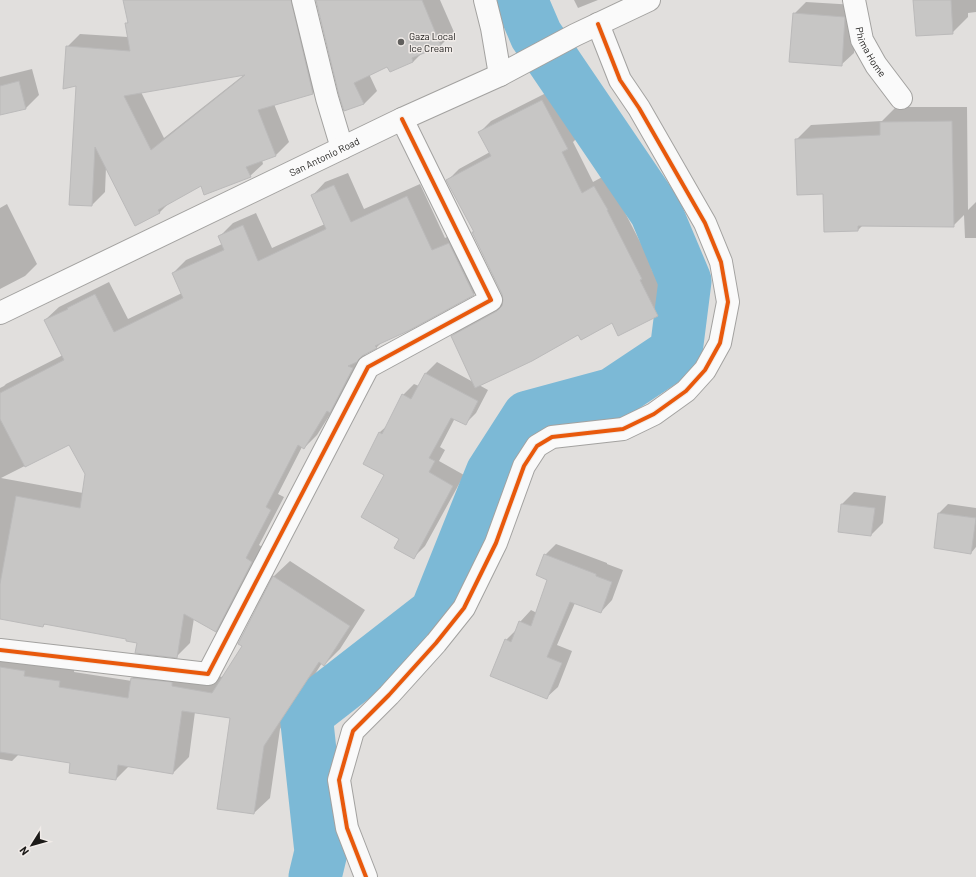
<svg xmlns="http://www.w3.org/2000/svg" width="976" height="877" font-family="Barlow,sans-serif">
	<rect width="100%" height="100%" fill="#e1dfdd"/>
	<path fill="#0003" fill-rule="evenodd" d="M 124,0 L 306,0 L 326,80 L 313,93 L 274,104 L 289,142 L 276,155 L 262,160 L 263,164 L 250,176 L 202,185 L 169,203 L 159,213 L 106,167 L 105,192 L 92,205 L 70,204 L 77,85 L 67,47 L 80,34 L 128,37 L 126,24 L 129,21 ZM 245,74 L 164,138 L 141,92 Z
		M 317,0 L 440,0 L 454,32 L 441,45 L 421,54 L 413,62 L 388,65 L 369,74 L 377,91 L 364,104 L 345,110 Z
		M 574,0 L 598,0 L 578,8 Z
		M 914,0 L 976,0 L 976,12 L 968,13 L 968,17 L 952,33 Z
		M 806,2 L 856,5 L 854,53 L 841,65 L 794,14 Z
		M 32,69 L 39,95 L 26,108 L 0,114 L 0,77 Z
		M 554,89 L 578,137 L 573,142 L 593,182 L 606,175 L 618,198 L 618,199 L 653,267 L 651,268 L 669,304 L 658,316 L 612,322 L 579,334 L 479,385 L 488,390 L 476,413 L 465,424 L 455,418 L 440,447 L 445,450 L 439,461 L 464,475 L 425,546 L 414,557 L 400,538 L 385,475 L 364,463 L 380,432 L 389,424 L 403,395 L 414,384 L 419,386 L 426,373 L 437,362 L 473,382 L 452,336 L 464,325 L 504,303 L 503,294 L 473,233 L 475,231 L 448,180 L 459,169 L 490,152 L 480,132 L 491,121 Z
		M 896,107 L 967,107 L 968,210 L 976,202 L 976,238 L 965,238 L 964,215 L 953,226 L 863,225 L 858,230 L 824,193 L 796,140 L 811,125 L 882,121 Z
		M 348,173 L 364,209 L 420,184 L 445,238 L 462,230 L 487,281 L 474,294 L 407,330 L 382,342 L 377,347 L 364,354 L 366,355 L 343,398 L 334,408 L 317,435 L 304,448 L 302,447 L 278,494 L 284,497 L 259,545 L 265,549 L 229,617 L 216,630 L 194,618 L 190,643 L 176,657 L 128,638 L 46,623 L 43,626 L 0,618 L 0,388 L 4,386 L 6,384 L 63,355 L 45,320 L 59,307 L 109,282 L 128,319 L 182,293 L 173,273 L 186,260 L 222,244 L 219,237 L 233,223 L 256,213 L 272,248 L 325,224 L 312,196 L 325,182 ZM 70,443 L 86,473 L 83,493 L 1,478 Z
		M 7,204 L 37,264 L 25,276 L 0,289 L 0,208 Z
		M 854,492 L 886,496 L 883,523 L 871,535 L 842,504 Z
		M 948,504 L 976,508 L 976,547 L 971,553 L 939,513 Z
		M 556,544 L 607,563 L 607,564 L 623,570 L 612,600 L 601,612 L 575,603 L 557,645 L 572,651 L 558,687 L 546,698 L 506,640 L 517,629 L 520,622 L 531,610 L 537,613 L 549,580 L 545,555 Z
		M 290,561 L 365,610 L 340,649 L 324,665 L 322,663 L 280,729 L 270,798 L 254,813 L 231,717 L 195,712 L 189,757 L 173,773 L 129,766 L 116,779 L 71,762 L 19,754 L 12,761 L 0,759 L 0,650 L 75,666 L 74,672 L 132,681 L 132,678 L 148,663 L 187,671 L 223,677 L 243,645 L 239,643 L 274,576 Z"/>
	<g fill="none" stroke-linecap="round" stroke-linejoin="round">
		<path stroke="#7cb9d6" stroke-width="53" d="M 315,877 L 321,852 L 306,714 L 436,613 L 492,473 L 528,417 L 613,394 L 676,352 L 685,281 L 656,212 L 536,35 L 521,0"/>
	</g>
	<path fill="#c7c6c5" stroke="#bbbaba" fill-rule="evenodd" d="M 123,0 L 291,0 L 313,94 L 258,110 L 276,156 L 246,167 L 251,177 L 204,195 L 201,186 L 158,210 L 160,213 L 135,226 L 95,147 L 92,206 L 69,205 L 76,86 L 63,89 L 66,46 L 130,51 L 125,23 L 128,23 ZM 245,75 L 151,150 L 124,96 Z
		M 316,0 L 422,0 L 441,46 L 412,58 L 413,62 L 390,72 L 387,67 L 354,83 L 364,104 L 344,111 L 339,95 Z
		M 913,0 L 951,0 L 953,34 L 916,36 Z
		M 793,13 L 845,17 L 842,66 L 789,62 Z
		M 19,81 L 26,109 L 0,115 L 0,86 Z
		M 542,100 L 568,149 L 562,152 L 582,193 L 594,186 L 608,210 L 607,210 L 642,279 L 640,280 L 658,316 L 618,336 L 612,323 L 581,340 L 578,335 L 532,361 L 475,388 L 451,336 L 497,311 L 502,306 L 503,300 L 502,294 L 472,232 L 474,232 L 446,180 L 491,156 L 478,132 Z
		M 952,121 L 954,227 L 858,226 L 858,231 L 824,232 L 823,194 L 797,195 L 795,139 L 880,135 L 880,122 Z
		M 334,185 L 351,222 L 407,196 L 432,250 L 449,243 L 474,295 L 408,331 L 375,346 L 377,348 L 362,356 L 357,362 L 348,366 L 353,368 L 330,413 L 327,411 L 304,449 L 298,445 L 266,507 L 271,510 L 246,558 L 252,562 L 216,632 L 184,614 L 177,658 L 135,653 L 137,643 L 126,641 L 126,639 L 44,624 L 43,627 L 0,619 L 0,584 L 16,496 L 80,508 L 85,474 L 69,445 L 25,467 L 0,419 L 0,393 L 64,360 L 44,320 L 68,309 L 67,308 L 95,294 L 114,332 L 183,298 L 172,273 L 224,250 L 218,236 L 243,225 L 258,261 L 326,229 L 311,195 Z
		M 425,373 L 478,401 L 466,425 L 451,418 L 429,458 L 435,461 L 429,472 L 453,486 L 414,559 L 394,548 L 399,539 L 361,517 L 384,475 L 363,464 L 379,432 L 382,434 L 402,394 L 411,399 Z
		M 841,504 L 875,508 L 871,536 L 838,532 Z
		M 938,513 L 976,518 L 971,554 L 934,548 Z
		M 544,554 L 596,574 L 596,576 L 612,582 L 601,613 L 570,602 L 547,657 L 562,663 L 547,699 L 490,676 L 505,639 L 511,642 L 519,621 L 531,626 L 547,580 L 536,575 Z
		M 273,576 L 350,626 L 324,666 L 319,662 L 264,746 L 254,814 L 217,809 L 230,718 L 182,711 L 173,774 L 118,765 L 116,780 L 69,773 L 70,763 L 0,752 L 0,667 L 25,671 L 24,676 L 60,681 L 59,687 L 128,698 L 131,678 L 172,682 L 172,686 L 212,693 L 242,646 L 238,644 Z"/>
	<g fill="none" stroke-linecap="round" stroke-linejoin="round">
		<g stroke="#a3a2a0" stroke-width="24">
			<g id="street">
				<path d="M 303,0 L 327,98 L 342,148"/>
				<path d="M 485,0 L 492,28 L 500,75"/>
				<path id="s1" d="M 854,0 L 862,40 L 876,65 L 901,98"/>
				<path d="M 0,650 L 208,674 L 368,367 L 491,300 L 402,119"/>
				<path d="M 366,877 L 347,828 L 339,780 L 353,731 L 389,695 L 436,643 L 464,608 L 496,543 L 524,466 L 537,446 L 552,437 L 623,429 L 654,414 L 686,391 L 705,370 L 720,343 L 728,302 L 721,262 L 705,223 L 639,108 L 620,80 L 598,24"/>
			</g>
		</g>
		<g stroke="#a3a2a0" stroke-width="24">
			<g id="secondary">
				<path id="s2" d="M 0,313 L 342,148 L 402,119 L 500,75 L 575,35 L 649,0"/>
			</g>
		</g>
		<use href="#street" stroke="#fafafa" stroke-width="22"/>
		<use href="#secondary" stroke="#fafafa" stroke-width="22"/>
		<g stroke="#f0ebe8" stroke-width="6">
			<path id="cycleway" d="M 0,650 L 208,674 L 368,367 L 491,300 L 402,119
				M 366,877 L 347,828 L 339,780 L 353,731 L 389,695 L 436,643 L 464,608 L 496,543 L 524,466 L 537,446 L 552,437 L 623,429 L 654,414 L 686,391 L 705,370 L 720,343 L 728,302 L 721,262 L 705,223 L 639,108 L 620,80 L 598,24"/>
		</g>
		<use href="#cycleway" stroke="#e8590c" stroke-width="4"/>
	</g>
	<circle fill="#605f5d" stroke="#f0ebe8" stroke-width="1.5" cx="401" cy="42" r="4"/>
	<g text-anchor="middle" stroke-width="3" stroke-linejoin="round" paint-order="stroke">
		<g font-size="10" fill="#1b1a18" stroke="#f0ebe8" text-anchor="start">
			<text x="409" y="40">Gaza Local<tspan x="409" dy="12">Ice Cream</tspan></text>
		</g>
		<g font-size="10" fill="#1b1a18" stroke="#f0ebe8">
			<text dy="4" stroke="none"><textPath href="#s1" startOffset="55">Phima Home</textPath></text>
			<text dy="4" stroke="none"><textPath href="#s2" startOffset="360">San Antonio Road</textPath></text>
		</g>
	</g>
	<g transform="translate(32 845) rotate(233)" stroke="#f0ebe8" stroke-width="3" paint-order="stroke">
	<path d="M0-3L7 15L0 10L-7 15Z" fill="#1b1a18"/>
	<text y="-6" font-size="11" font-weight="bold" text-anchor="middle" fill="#1b1a18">N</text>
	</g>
</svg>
